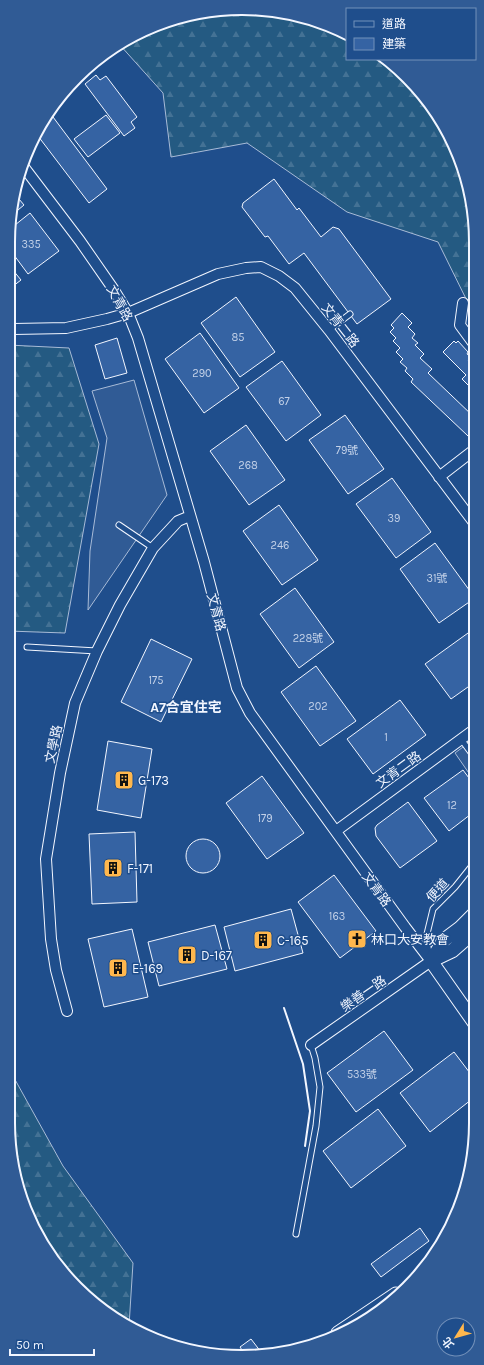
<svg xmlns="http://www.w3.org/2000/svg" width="484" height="1365" font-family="Karla,'Noto Sans TC',sans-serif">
	<defs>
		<pattern id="forest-firs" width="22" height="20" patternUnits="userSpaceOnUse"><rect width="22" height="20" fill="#245a82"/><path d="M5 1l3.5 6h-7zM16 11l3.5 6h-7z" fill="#447295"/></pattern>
	</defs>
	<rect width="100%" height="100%" fill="#1f4e8c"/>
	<path fill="url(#forest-firs)" stroke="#a8bbd7" d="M 211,10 L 302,16 L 347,34 L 347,59 L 383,59 L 418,88 L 452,139 L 474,211 L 474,315 L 438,242 L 347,212 L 247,143 L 171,157 L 163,93 L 119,44 L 125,39 Z
		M 8,345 L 69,348 L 99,444 L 65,633 L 8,631 Z
		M 8,1067 L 63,1166 L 133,1263 L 129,1326 L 66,1277 L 26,1212 L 8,1123 Z"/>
	<path fill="#305b95" stroke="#a8bbd7" d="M 134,380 L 167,495 L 88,610 L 90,551 L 107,438 L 92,391 Z
		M 475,738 L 475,782 L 455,753 Z"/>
	<path fill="#3563a3" stroke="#f2f6ff" d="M 96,75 L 100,80 L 106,76 L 137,117 L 131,122 L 135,128 L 124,136 L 85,84 Z
		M 50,113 L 107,189 L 89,203 L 38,136 Z
		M 106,115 L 120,133 L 88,157 L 74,139 Z
		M 274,179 L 297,210 L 299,208 L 321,237 L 333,227 L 339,229 L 391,299 L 357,324 L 304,253 L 289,264 L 268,236 L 265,237 L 242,207 L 243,203 Z
		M 14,193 L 24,205 L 12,215 Z
		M 30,213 L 59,251 L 28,274 L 8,247 L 8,242 L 10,229 Z
		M 8,264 L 21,280 L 8,290 Z
		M 236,297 L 275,352 L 240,377 L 201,323 Z
		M 402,313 L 412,323 L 408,327 L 415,334 L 412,338 L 418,343 L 415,345 L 424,354 L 420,358 L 432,369 L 428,373 L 474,417 L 474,429 L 468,436 L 411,382 L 413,379 L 405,371 L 407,368 L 400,362 L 403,359 L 396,352 L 400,348 L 393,341 L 396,338 L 390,332 L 394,328 L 391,325 Z
		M 200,333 L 239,388 L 204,413 L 165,359 Z
		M 117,338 L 127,373 L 105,379 L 95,345 Z
		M 454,341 L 456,343 L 458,341 L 468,352 L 467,354 L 471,357 L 468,360 L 474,367 L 473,371 L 474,372 L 474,391 L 462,379 L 466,375 L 443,352 Z
		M 282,361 L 321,415 L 286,441 L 246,387 Z
		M 345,415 L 384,469 L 348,494 L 309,440 Z
		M 246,425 L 285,480 L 249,505 L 210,451 Z
		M 392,478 L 431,532 L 396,558 L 356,504 Z
		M 279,505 L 318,560 L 282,585 L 243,531 Z
		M 435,543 L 475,598 L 439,623 L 400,569 Z
		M 295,588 L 334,642 L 299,668 L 260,614 Z
		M 475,628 L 475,682 L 451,699 L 425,664 Z
		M 151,639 L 192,659 L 161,722 L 121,702 Z
		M 316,666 L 356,721 L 320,746 L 281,692 Z
		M 400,700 L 426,735 L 373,774 L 347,739 Z
		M 108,741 L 152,749 L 141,818 L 97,810 Z
		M 463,770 L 475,786 L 475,811 L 449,831 L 424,798 Z
		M 262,776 L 304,833 L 267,859 L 226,803 Z
		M 408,802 L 437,841 L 400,868 L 376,836 L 375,828 L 377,825 Z
		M 135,832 L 137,902 L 92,904 L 89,834 Z
		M186 856a17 17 0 1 1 34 0a17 17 0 1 1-34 0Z
		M 334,875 L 376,931 L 340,958 L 298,902 Z
		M 291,909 L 303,953 L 235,971 L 224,927 Z
		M 215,925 L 227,969 L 159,986 L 148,942 Z
		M 132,929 L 148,997 L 104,1007 L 88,939 Z
		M 384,1031 L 413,1070 L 356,1112 L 327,1073 Z
		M 454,1052 L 476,1081 L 476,1096 L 430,1132 L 400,1093 Z
		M 378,1109 L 406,1146 L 351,1188 L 323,1151 Z
		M 420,1228 L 429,1241 L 381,1277 L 371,1264 Z
		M 251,1339 L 261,1352 L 244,1353 L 240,1347 Z"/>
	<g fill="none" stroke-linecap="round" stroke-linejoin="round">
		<g stroke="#f2f6ff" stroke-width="7">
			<path id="service" d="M 329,330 L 350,314
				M 119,525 L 153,548
				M 27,647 L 97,651
				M 461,739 L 475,758
				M 430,956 L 426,938 L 433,909 L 455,887 L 475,862
				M 296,1234 L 316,1126 L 320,1087 L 315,1058 L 311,1045"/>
		</g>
		<g stroke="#f2f6ff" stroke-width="12">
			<path id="minor" d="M 23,166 L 80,241 L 114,290 L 128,313 L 138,338 L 204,562 L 237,688 L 250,713 L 405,927 L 431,961 L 311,1045
				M 463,303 L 460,325 L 474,344
				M 8,328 L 14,329 L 66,328 L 107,319 L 128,313 L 218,274 L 246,268 L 261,267 L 279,276 L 295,288 L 329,330 L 475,524
				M 439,477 L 474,450
				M 336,831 L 475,729
				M 67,1011 L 56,970 L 51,939 L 46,859 L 60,773 L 75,703 L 97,651 L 120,605 L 153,548 L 178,521 L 190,516"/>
		</g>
		<g stroke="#f2f6ff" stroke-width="15">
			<path id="tertiary" d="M 431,961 L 476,1025
				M 431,961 L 444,940 L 460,928 L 476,912
				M 431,961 L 452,951 L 476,930
				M 338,1333 L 396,1294"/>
		</g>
		<use href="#service" stroke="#1f4e8c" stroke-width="5"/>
		<use href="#minor" stroke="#1f4e8c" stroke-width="10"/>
		<use href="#tertiary" stroke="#1f4e8c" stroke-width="13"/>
		<path stroke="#f2f6ff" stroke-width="2" d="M 284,1008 L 303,1064 L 310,1111 L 305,1146"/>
	</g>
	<defs>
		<g id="building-square" transform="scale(1)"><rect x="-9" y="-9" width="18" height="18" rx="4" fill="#ffb74d" stroke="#1f4e8c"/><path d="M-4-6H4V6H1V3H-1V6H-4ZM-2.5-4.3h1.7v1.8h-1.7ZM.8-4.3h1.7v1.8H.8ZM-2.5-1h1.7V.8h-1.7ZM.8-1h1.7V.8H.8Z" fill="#111"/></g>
		<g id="church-square" transform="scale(1)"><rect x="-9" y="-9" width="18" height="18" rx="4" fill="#ffb74d" stroke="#1f4e8c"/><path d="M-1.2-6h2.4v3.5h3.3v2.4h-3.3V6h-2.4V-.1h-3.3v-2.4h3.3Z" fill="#111"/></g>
	</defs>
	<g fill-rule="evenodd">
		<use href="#building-square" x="124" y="780"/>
		<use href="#building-square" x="113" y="868"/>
		<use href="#church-square" x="357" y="939"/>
		<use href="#building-square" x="263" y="940"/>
		<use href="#building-square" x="187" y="955"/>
		<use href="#building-square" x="118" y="968"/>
	</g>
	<g text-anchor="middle" stroke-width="3" stroke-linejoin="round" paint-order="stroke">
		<g font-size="11" fill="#c3d1e8">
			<text x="31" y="248">335</text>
			<text x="238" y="341">85</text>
			<text x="202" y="377">290</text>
			<text x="284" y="405">67</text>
			<text x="347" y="454">79號</text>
			<text x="248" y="469">268</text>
			<text x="394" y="522">39</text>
			<text x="280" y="549">246</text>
			<text x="437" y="582">31號</text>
			<text x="308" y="642">228號</text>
			<text x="156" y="684">175</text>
			<text x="318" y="710">202</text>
			<text x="386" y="741">1</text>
			<text x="452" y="809">12</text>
			<text x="265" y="822">179</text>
			<text x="337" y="920">163</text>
			<text x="362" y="1078">533號</text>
		</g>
		<g font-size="13" fill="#f2f6ff" stroke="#1f4e8c">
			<text transform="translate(120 303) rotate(61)" y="5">文青路</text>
			<text transform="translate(341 325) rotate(52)" y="5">文青二路</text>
			<text transform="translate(217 612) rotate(75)" y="5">文青路</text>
			<text transform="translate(53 744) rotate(-78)" y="5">文學路</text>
			<text transform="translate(398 769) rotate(-36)" y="5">文青二路</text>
			<text transform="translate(377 889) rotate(54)" y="5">文青路</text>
			<text transform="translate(437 890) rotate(-48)" y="5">便道</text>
			<text transform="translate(363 993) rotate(-35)" y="5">樂善一路</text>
		</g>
		<g font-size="13" fill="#f2f6ff" stroke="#1f4e8c" text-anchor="start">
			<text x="138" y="785">G-173</text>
			<text x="127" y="873">F-171</text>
			<text x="371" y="944">林口大安教會</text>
			<text x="277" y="945">C-165</text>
			<text x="201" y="960">D-167</text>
			<text x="132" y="973">E-169</text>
		</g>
		<g font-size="14" font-weight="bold" fill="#f2f6ff" stroke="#1f4e8c">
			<text x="186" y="712">A7合宜住宅</text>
		</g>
	</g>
	<path d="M0 0H484V1365H0ZM242 15H242A227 227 0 0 1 469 242V1123A227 227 0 0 1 242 1350H242A227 227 0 0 1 15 1123V242A227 227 0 0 1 242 15Z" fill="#305b95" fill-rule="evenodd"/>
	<path fill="none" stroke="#f2f6ff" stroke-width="2" d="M242 15H242A227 227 0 0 1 469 242V1123A227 227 0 0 1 242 1350H242A227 227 0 0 1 15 1123V242A227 227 0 0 1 242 15Z"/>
	<rect x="346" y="8" width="130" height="52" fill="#1f4e8c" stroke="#7391ba"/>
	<rect x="354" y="21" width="20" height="6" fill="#1f4e8c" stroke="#7391ba"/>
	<text x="382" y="28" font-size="12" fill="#f2f6ff">道路</text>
	<rect x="354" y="38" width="20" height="12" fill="#3563a3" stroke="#7391ba"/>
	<text x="382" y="48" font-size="12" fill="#f2f6ff">建築</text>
	<g transform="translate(456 1337) rotate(233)"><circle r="19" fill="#1f4e8c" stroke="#7391ba"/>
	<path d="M0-3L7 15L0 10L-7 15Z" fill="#ffb74d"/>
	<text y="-6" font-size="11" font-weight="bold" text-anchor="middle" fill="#f2f6ff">北</text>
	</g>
	<path d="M10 1349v6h84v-6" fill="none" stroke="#f2f6ff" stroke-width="2"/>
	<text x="16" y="1349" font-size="12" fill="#f2f6ff" stroke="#1f4e8c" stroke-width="3" paint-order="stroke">50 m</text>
</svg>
